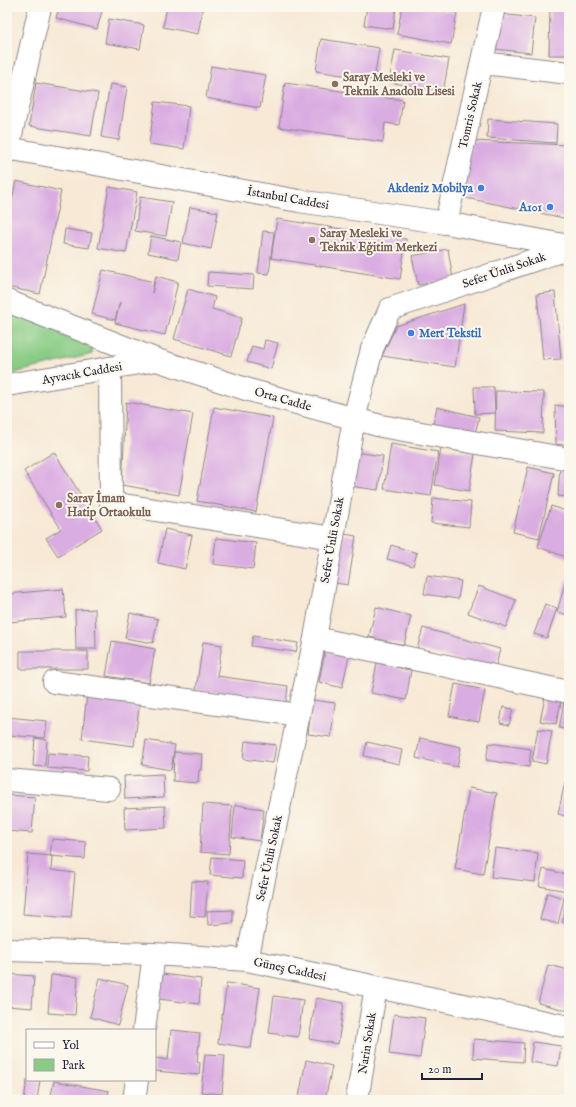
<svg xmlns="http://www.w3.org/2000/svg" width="576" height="1107" font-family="'IM FELL English',serif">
	<rect width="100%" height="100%" fill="#fbf7ec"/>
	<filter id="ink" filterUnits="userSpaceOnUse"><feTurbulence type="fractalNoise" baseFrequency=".025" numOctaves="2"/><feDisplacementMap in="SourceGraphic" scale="8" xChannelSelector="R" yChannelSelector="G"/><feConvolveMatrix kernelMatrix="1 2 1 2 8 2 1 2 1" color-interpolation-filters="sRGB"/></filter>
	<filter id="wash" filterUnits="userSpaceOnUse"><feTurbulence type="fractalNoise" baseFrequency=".012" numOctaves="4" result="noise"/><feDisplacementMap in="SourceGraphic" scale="16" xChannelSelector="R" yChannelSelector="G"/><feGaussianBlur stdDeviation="0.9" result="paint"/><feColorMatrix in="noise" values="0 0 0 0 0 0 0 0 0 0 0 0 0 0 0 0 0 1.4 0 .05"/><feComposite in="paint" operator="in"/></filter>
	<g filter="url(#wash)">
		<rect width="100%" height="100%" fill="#f7e9d5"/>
		<path fill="#89cc85" stroke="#567760" d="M 7,311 L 93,341 L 92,354 L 10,374 Z"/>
		<g id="blocks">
			<path fill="#daade2" d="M 59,7 L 89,7 L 102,11 L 97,29 L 56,18 Z
				M 167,7 L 203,7 L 198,34 L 163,27 Z
				M 367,7 L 396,8 L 393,29 L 364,25 Z
				M 402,7 L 423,7 L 457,13 L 451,44 L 397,34 Z
				M 550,9 L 569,10 L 569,55 L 549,55 Z
				M 499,14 L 535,18 L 531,53 L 495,49 Z
				M 109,19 L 144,25 L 140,49 L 105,43 Z
				M 321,39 L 379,48 L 374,80 L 316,71 Z
				M 395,50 L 449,59 L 443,92 L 389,82 Z
				M 211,66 L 266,75 L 260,108 L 206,98 Z
				M 36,83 L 98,93 L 91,136 L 29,126 Z
				M 285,83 L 403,100 L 399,125 L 385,123 L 383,142 L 279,127 Z
				M 110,84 L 127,87 L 119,140 L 101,137 Z
				M 155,102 L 189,106 L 184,149 L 149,144 Z
				M 488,119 L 557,124 L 556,143 L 487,138 Z
				M 472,141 L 569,145 L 569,219 L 461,197 Z
				M 16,181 L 61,191 L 40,294 L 7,287 L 7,224 Z
				M 109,187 L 137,192 L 126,253 L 98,248 Z
				M 140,197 L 172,202 L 166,236 L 135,231 Z
				M 190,207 L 218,212 L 211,249 L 183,243 Z
				M 277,219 L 406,239 L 400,279 L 271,258 Z
				M 65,229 L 92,233 L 89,248 L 63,244 Z
				M 263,231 L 274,232 L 269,274 L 258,273 Z
				M 151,236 L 181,242 L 178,259 L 148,253 Z
				M 448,249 L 453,279 L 418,285 L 412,256 Z
				M 103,270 L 154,282 L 152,293 L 156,276 L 178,282 L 165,335 L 115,323 L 120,302 L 115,320 L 92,314 Z
				M 208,272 L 254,275 L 253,289 L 207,286 Z
				M 188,289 L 215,297 L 212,309 L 242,318 L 231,356 L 174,339 Z
				M 555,292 L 561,359 L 543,360 L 537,294 Z
				M 464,304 L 455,367 L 382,356 L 396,326 Z
				M 569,325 L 569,346 L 568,347 L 565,326 Z
				M 265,340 L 278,343 L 271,369 L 247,362 L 252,346 L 263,349 Z
				M 474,387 L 494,387 L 495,413 L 475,414 Z
				M 496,391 L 544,392 L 543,433 L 495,431 Z
				M 126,402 L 193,414 L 179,495 L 122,485 Z
				M 555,405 L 569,407 L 569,445 L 556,444 Z
				M 214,407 L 273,418 L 256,512 L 197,501 Z
				M 437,407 L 479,417 L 475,434 L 433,424 Z
				M 391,444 L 438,452 L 431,496 L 384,489 Z
				M 441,448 L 475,454 L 469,491 L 435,485 Z
				M 54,452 L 102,529 L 58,556 L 46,538 L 61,529 L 24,471 Z
				M 354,452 L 383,456 L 378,490 L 349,486 Z
				M 560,466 L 569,467 L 569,497 L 558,496 Z
				M 528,467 L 554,473 L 539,538 L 513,532 Z
				M 433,498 L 471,502 L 469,527 L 431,523 Z
				M 551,506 L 569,512 L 569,558 L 538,547 Z
				M 165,529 L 192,535 L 185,569 L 158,563 Z
				M 344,534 L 356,536 L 348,585 L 335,583 Z
				M 216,538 L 256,543 L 253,569 L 213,564 Z
				M 391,545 L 417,553 L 413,566 L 387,559 Z
				M 427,576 L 461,581 L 458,599 L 424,594 Z
				M 566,579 L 569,580 L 569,615 L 557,612 Z
				M 479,586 L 516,600 L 506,627 L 468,613 Z
				M 63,589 L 66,617 L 8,622 L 7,594 Z
				M 545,604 L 557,608 L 547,638 L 534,634 Z
				M 376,607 L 411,616 L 404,645 L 369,637 Z
				M 95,609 L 96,649 L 76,649 L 75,610 Z
				M 130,613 L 158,619 L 153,643 L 125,638 Z
				M 423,628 L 500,649 L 495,670 L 417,649 Z
				M 253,636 L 298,643 L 296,652 L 251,646 Z
				M 112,641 L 155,649 L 149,683 L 106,676 Z
				M 203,642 L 222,645 L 217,676 L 288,686 L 286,703 L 196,690 Z
				M 20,651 L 88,651 L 88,669 L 20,669 Z
				M 325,651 L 349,656 L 342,688 L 319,682 Z
				M 377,663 L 411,670 L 406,700 L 371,693 Z
				M 455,684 L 485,690 L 479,722 L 449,716 Z
				M 87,694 L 140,701 L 134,746 L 82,739 Z
				M 545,698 L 561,702 L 556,724 L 540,721 Z
				M 312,700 L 335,703 L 331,737 L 308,734 Z
				M 564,702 L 569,703 L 569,730 L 559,728 Z
				M 503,707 L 513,709 L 509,725 L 500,723 Z
				M 7,717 L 47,721 L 45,738 L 7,735 Z
				M 538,729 L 552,731 L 546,764 L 532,761 Z
				M 35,738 L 47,740 L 45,767 L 33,766 Z
				M 420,738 L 461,747 L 457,767 L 416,758 Z
				M 146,740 L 175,745 L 171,770 L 142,765 Z
				M 245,741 L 276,745 L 273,763 L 243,759 Z
				M 367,742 L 402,750 L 399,764 L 364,756 Z
				M 489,743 L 531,749 L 529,767 L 486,760 Z
				M 174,752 L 202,754 L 201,770 L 199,770 L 198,783 L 173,781 Z
				M 48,753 L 88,756 L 87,771 L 47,768 Z
				M 163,774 L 164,797 L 125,799 L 124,776 Z
				M 565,782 L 569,783 L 569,817 L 558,814 Z
				M 469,788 L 497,793 L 483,874 L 455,869 Z
				M 7,795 L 35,797 L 32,833 L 7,831 Z
				M 203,804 L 232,806 L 229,854 L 200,852 Z
				M 235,805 L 264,809 L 260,841 L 232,837 Z
				M 165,806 L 166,828 L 125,830 L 124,808 Z
				M 52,839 L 86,842 L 85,859 L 50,856 Z
				M 495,848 L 538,853 L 535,882 L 491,877 Z
				M 28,854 L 52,856 L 51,870 L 75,873 L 71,918 L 23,914 Z
				M 212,857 L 243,860 L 242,878 L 210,875 Z
				M 543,869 L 569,875 L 567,891 L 539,886 Z
				M 192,881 L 208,882 L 205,917 L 190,916 Z
				M 547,893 L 564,898 L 558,924 L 540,919 Z
				M 569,897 L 569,924 L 562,922 Z
				M 233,910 L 233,923 L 208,925 L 207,911 Z
				M 548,965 L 569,970 L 569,1011 L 538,1003 Z
				M 7,974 L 34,976 L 32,1008 L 7,1006 Z
				M 162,974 L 201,979 L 199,1004 L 159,999 Z
				M 51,975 L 78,977 L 75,1015 L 48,1013 Z
				M 100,978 L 128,985 L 118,1025 L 90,1017 Z
				M 227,983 L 260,988 L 251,1048 L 218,1043 Z
				M 274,996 L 303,1000 L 298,1037 L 269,1033 Z
				M 316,998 L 344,1003 L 338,1044 L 309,1039 Z
				M 394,1014 L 425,1018 L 420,1058 L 389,1054 Z
				M 171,1030 L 200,1033 L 197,1062 L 200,1063 L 199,1075 L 155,1071 L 155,1058 L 168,1060 Z
				M 474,1039 L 524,1043 L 523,1062 L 473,1058 Z
				M 533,1042 L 561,1046 L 558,1066 L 530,1062 Z
				M 205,1054 L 225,1055 L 222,1094 L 201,1092 Z
				M 306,1060 L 332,1066 L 325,1100 L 299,1097 Z
				M 27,1080 L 40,1080 L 37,1100 L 24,1100 Z
				M 54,1081 L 109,1091 L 107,1100 L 50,1100 Z"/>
		</g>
	</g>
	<g filter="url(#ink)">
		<use href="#blocks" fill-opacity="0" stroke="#8c8688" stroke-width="1"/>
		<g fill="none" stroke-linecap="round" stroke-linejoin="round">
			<g stroke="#8c8688" stroke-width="24">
				<path id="minor" d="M 482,63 L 569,73
					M 7,152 L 40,7
					M 446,223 L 494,7
					M 7,301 L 157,360 L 249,390 L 381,426 L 569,459
					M 110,369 L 111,503 L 333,538
					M 7,385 L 157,360
					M 315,638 L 569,692
					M 54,682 L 299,715
					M 7,780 L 109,789
					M 7,950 L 154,954 L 247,960 L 569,1027
					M 247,960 L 315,638 L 354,419 L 372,349 L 390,309 L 569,248
					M 144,1030 L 154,954
					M 134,1100 L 137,1080
					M 357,1100 L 376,987"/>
			</g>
			<g stroke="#8c8688" stroke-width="24">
				<path id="highway" d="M 7,148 L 299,201 L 446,223 L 569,246"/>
			</g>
			<use href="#minor" stroke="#fff" stroke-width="22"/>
			<use href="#highway" stroke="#fff" stroke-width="22"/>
		</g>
	</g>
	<g fill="#8d6e63" stroke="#fbf7ec" stroke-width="1.5">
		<circle cx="335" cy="84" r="4"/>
		<circle cx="312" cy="240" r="4"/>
		<circle cx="59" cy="505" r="4"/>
	</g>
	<g fill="#3f7fe0" stroke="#fbf7ec" stroke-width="1.5">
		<circle cx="481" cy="188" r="4"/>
		<circle cx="550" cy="207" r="4"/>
		<circle cx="411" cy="333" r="4"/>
	</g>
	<g text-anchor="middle" stroke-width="4" stroke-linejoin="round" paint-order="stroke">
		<g font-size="12" font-weight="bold" fill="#785e54" stroke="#fbf7ec" text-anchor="start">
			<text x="343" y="81">Saray Mesleki ve<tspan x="343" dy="14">Teknik Anadolu Lisesi</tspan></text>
			<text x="320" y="237">Saray Mesleki ve<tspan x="320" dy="14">Teknik Eğitim Merkezi</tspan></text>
			<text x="67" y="502">Saray İmam<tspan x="67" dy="14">Hatip Ortaokulu</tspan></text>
		</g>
		<g font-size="12" fill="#22223b" stroke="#fbf7ec">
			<text transform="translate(470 115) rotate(-77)" y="4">Tomris Sokak</text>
			<text transform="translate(288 198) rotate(10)" y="4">İstanbul Caddesi</text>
			<text transform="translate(504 270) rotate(-19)" y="4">Sefer Ünlü Sokak</text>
			<text transform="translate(82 373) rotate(-10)" y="4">Ayvacık Caddesi</text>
			<text transform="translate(283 399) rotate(16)" y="4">Orta Cadde</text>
			<text transform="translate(332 540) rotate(-80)" y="4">Sefer Ünlü Sokak</text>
			<text transform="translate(269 858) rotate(-78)" y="4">Sefer Ünlü Sokak</text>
			<text transform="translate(290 969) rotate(12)" y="4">Güneş Caddesi</text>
			<text transform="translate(367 1043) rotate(-81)" y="4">Narin Sokak</text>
		</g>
		<g font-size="12" font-weight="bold" fill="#366cbe" stroke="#fbf7ec" text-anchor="end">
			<text x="473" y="192">Akdeniz Mobilya</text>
			<text x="542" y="211">A101</text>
			<text x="419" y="337" text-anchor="start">Mert Tekstil</text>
		</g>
	</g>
	<rect width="576" height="1107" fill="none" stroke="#fbf7ec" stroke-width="24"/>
	<rect x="26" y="1029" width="130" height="52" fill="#fbf7ec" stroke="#a4a2a5"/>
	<rect x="34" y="1042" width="20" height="6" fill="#ffffff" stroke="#a4a2a5"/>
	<text x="62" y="1049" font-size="12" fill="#22223b">Yol</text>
	<rect x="34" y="1059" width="20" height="12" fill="#89cc85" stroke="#a4a2a5"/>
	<text x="62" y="1069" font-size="12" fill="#22223b">Park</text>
	<path d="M422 1073v6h60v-6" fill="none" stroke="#22223b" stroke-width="2"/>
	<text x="428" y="1073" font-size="12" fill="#22223b" stroke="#fbf7ec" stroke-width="3" paint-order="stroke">20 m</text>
</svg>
